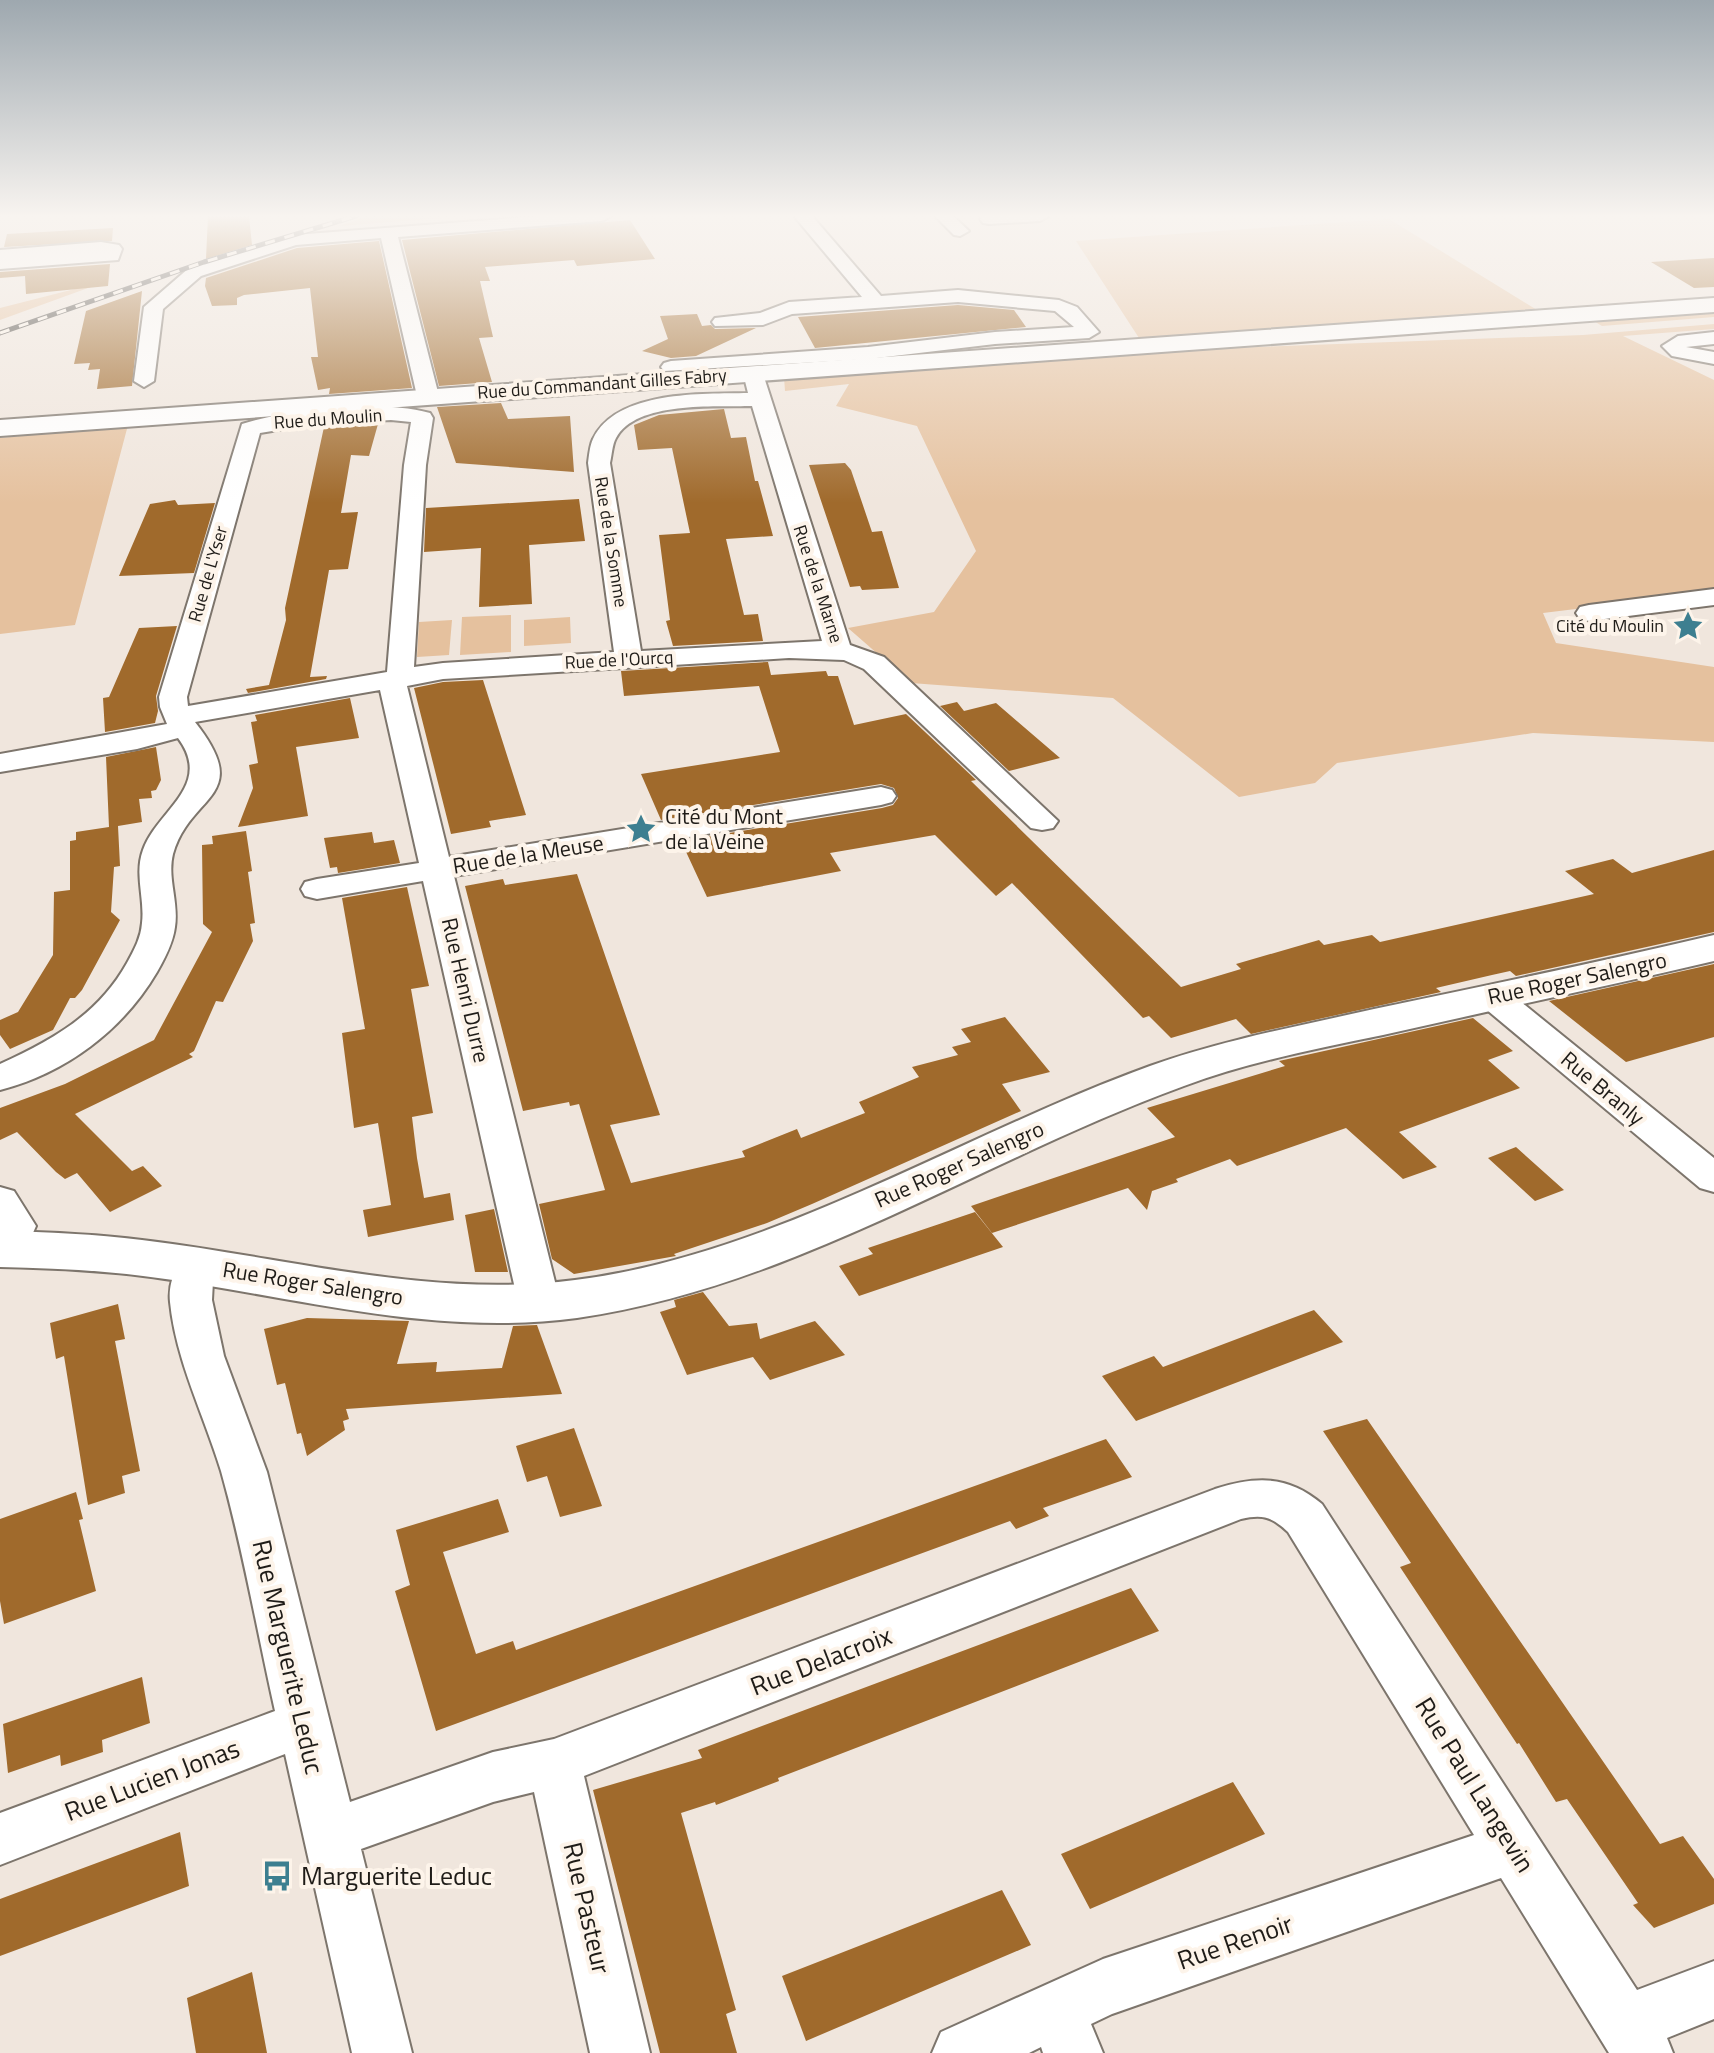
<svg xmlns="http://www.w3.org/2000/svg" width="1714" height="2053" font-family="'Titillium Web',sans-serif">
	<rect width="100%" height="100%" fill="#f0e6dd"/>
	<path fill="#e5c19e" d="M 368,216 L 453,216 L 454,217 L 339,226 Z
		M 1389,219 L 1537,310 L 1139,338 L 1076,241 Z
		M 110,280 L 0,320 L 0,308 Z
		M 1714,307 L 1714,317 L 1602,326 L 1584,315 Z
		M 1714,324 L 1714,329 L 1623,336 L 1714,380 L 1714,592 L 1543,613 L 1556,643 L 1714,667 L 1714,742 L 1533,733 L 1337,763 L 1315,783 L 1239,797 L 1113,698 L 911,683 L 848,628 L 934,612 L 976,551 L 917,426 L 836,406 L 849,384 L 785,391 L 784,377 L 1175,350 L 1583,335 Z
		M 128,425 L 75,625 L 0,634 L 0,438 Z
		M 511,615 L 511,652 L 460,655 L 462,617 Z
		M 570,617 L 571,643 L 524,646 L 524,620 Z
		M 452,620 L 449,655 L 417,657 L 419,622 Z"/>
	<path fill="#a06a2c" d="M 208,216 L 249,216 L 252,245 L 206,259 Z
		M 630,220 L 655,259 L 577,266 L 574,260 L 485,267 L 490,281 L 480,281 L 493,337 L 479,338 L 492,382 L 439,386 L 402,240 Z
		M 113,228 L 112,241 L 4,247 L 7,234 Z
		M 379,241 L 412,388 L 329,394 L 330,388 L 318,390 L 311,357 L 318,357 L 310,288 L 244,295 L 237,298 L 237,305 L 212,306 L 205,286 L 206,278 L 297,248 Z
		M 1714,258 L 1714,287 L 1694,288 L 1651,262 Z
		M 110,264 L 108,286 L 26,294 L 25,276 L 0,278 L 0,272 Z
		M 142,291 L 132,386 L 97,389 L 100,369 L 88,370 L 90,363 L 74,364 L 86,311 Z
		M 958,305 L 1014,310 L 1026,327 L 815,348 L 798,317 Z
		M 697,314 L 702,326 L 711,325 L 715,329 L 756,328 L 696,356 L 671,358 L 642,351 L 668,339 L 660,316 Z
		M 501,403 L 508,419 L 570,416 L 574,472 L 456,463 L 437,407 Z
		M 724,409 L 731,438 L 746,437 L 755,481 L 758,481 L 773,536 L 726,539 L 744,615 L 758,614 L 763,641 L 673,646 L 666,621 L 670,620 L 659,535 L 690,533 L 672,448 L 638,450 L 634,425 L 659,415 Z
		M 378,424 L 369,456 L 351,455 L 341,513 L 358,512 L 348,569 L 329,570 L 310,677 L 327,676 L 326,679 L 248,693 L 246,689 L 269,685 L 286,620 L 285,608 L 324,427 Z
		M 845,463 L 851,470 L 872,532 L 882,531 L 899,588 L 862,590 L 860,586 L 850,587 L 809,465 Z
		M 579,499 L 585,541 L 529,545 L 532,604 L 479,607 L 481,548 L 424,552 L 426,508 Z
		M 175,500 L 178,505 L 215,503 L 194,573 L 119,576 L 150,504 Z
		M 177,626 L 156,696 L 158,711 L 155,723 L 105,732 L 103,698 L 109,697 L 139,628 Z
		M 768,662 L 771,675 L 826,671 L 828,676 L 838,676 L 854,725 L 906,714 L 976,780 L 971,781 L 1181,987 L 1241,969 L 1236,964 L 1319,940 L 1324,945 L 1372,935 L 1380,942 L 1594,894 L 1565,871 L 1613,859 L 1632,873 L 1714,850 L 1714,932 L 1516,976 L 1510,971 L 1492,975 L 1436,988 L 1441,992 L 1251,1034 L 1236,1019 L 1171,1038 L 1149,1016 L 1143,1018 L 1012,883 L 996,896 L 935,835 L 830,853 L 841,871 L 707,897 L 681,841 L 882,808 L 893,805 L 898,798 L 894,788 L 881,784 L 661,820 L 641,774 L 780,752 L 759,686 L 624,696 L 621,671 Z
		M 483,680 L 526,815 L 489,821 L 491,827 L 451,834 L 414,688 L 443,682 Z
		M 350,698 L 359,738 L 296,747 L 308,816 L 238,827 L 253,788 L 249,765 L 258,763 L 251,722 L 257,721 L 255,715 Z
		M 957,702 L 964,711 L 996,703 L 1060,758 L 1009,771 L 940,706 Z
		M 156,747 L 161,780 L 156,790 L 151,791 L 152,798 L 139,799 L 142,822 L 118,826 L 120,866 L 114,867 L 111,912 L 120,920 L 82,990 L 75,998 L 70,998 L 53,1030 L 10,1049 L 0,1035 L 0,1020 L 18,1012 L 53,955 L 54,892 L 70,890 L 70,841 L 76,840 L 76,832 L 109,827 L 106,757 Z
		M 246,831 L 252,871 L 248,872 L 255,923 L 250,924 L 253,941 L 223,1002 L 216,1001 L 194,1051 L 189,1054 L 193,1057 L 75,1114 L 132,1171 L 143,1166 L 162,1186 L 110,1212 L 77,1173 L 65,1179 L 56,1172 L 17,1132 L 0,1140 L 0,1108 L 65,1084 L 154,1040 L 212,932 L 203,924 L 202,845 L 213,844 L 212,836 Z
		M 372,832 L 374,843 L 394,840 L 400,863 L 338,873 L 337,867 L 330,868 L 324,838 Z
		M 577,874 L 660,1115 L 610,1125 L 631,1183 L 745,1157 L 742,1151 L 797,1129 L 801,1138 L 865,1113 L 859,1102 L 919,1077 L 912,1067 L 958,1055 L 952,1047 L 971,1042 L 961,1029 L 1005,1017 L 1050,1072 L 1002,1084 L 1021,1111 L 812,1204 L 767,1223 L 674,1254 L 676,1256 L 574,1274 L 552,1259 L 539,1204 L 605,1190 L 579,1104 L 570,1106 L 569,1102 L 523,1111 L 465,886 L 503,879 L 505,885 Z
		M 407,887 L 429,986 L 411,989 L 433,1113 L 412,1117 L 417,1158 L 424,1198 L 450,1193 L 454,1220 L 368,1237 L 363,1210 L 391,1205 L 378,1123 L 354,1128 L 342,1033 L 365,1029 L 342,898 Z
		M 1714,964 L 1714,1037 L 1626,1062 L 1549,1001 Z
		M 1473,1018 L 1513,1051 L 1488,1060 L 1520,1088 L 1399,1132 L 1437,1167 L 1403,1179 L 1346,1128 L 1237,1166 L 1230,1159 L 1176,1179 L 1178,1182 L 1152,1191 L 1147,1210 L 1128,1188 L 992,1233 L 971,1206 L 1175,1137 L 1147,1108 L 1285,1066 L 1279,1061 Z
		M 1516,1147 L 1564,1190 L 1535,1201 L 1488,1158 Z
		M 494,1209 L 508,1272 L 475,1272 L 465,1215 Z
		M 975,1212 L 1003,1247 L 859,1296 L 839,1266 L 873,1254 L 868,1248 Z
		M 703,1292 L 729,1326 L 757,1323 L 760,1339 L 815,1321 L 845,1355 L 770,1380 L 753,1357 L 687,1375 L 660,1312 L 676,1307 L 674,1300 Z
		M 118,1304 L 125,1339 L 115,1341 L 140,1471 L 122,1476 L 125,1493 L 88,1505 L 64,1356 L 56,1359 L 50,1323 Z
		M 1314,1310 L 1343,1342 L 1136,1421 L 1102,1376 L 1154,1356 L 1163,1367 Z
		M 307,1318 L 409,1321 L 397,1364 L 437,1362 L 436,1372 L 502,1368 L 513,1326 L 537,1325 L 562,1394 L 346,1409 L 349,1419 L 343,1421 L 345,1430 L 307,1456 L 301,1433 L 297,1434 L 285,1383 L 277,1385 L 264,1329 Z
		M 1367,1419 L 1660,1844 L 1683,1836 L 1714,1879 L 1714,1904 L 1654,1928 L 1633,1905 L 1638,1903 L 1567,1799 L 1556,1802 L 1519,1743 L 1517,1744 L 1400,1567 L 1411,1563 L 1323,1431 Z
		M 574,1428 L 602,1506 L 560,1517 L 547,1476 L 527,1482 L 516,1446 Z
		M 1106,1439 L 1132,1477 L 1043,1508 L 1049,1516 L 1016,1529 L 1010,1521 L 436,1731 L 395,1591 L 410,1585 L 396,1530 L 498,1499 L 509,1532 L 443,1552 L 476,1654 L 513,1641 L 516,1650 Z
		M 76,1492 L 83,1519 L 79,1520 L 96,1591 L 4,1624 L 0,1601 L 0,1519 Z
		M 1131,1588 L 1159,1631 L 778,1778 L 779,1781 L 716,1805 L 715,1802 L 681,1813 L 736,2010 L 726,2014 L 737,2053 L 660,2053 L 593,1790 L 702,1758 L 698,1750 Z
		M 142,1677 L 150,1723 L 102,1740 L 103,1752 L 61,1766 L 60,1755 L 8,1773 L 3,1724 Z
		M 1233,1782 L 1265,1834 L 1090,1909 L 1061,1854 Z
		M 180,1832 L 189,1886 L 0,1956 L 0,1899 Z
		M 1002,1890 L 1031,1945 L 806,2041 L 782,1976 Z
		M 252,1972 L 267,2053 L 196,2053 L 187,1998 Z"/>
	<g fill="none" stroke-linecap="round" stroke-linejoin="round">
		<g stroke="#7d756c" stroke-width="4">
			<path id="street" d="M 542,216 L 611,216 L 602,221 L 398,237 L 439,396 L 436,401 L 428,402 L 417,396 L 381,238 L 296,245 L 201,276 L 163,309 L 154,381 L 144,387 L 134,381 L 144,307 L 189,268 L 294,235 Z
				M 794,216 L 812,216 L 881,296 L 958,290 L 1059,300 L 1077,307 L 1099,332 L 1089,338 L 995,344 L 868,359 L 664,371 L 661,367 L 664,363 L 671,361 L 868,347 L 995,332 L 1074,327 L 1055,311 L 958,302 L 792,314 L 763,325 L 715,326 L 712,322 L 715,318 L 760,313 L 789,302 L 862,297 Z
				M 935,216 L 953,216 L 969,231 L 960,236 L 954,235 Z
				M 983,216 L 1049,216 L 1040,221 L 989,224 L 983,223 L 980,219 Z
				M 101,242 L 119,245 L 122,249 L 118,260 L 0,269 L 0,250 Z
				M 1714,332 L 1714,344 L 1686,347 L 1714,352 L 1714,364 L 1672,356 L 1662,346 L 1678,336 Z
				M 754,371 L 764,377 L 850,645 L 884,657 L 1058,821 L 1053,828 L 1042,830 L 1031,828 L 864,669 L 844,660 L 789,658 L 443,679 L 407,686 L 449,857 L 881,787 L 892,790 L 896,796 L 892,802 L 881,805 L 454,876 L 560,1302 L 554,1313 L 539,1317 L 524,1313 L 518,1302 L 423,881 L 317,899 L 305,896 L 301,889 L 305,882 L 317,879 L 419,863 L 380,690 L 195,722 C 255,798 190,793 173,854 C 167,878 179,902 175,927 C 173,943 165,958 157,972 C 123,1030 66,1073 0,1090 L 0,1064 C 52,1040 98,1015 127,963 C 134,950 141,938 142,923 C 145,899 134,874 143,850 C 157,810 214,786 178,738 L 137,749 L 0,772 L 0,754 L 167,724 L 160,707 L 159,697 L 242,424 C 295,408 376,399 430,413 L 433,418 L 426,465 L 414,667 L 443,663 L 614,652 L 588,463 C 589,455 590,445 593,439 C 616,390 703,394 748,393 L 744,377 ZM 752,406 L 822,641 L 641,651 L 610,463 C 612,455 612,445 616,438 C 636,401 715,407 752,406 ZM 391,420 L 411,422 L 404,465 L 387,672 L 188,706 L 187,697 L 260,433 L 309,425 Z
				M 1714,589 L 1714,605 L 1589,621 L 1580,619 L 1576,613 L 1580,607 L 1589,605 Z
				M 1493,986 L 1505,989 L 1714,1158 L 1714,1192 L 1700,1188 L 1481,1005 L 1475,997 L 1481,989 Z
				M 0,1187 L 14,1191 L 36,1226 L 22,1258 L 7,1263 L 0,1260 Z
				M 198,1251 L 213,1256 L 219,1266 L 213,1281 L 212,1300 L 224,1356 L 267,1472 L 350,1802 L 493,1752 L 554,1739 L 1215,1489 C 1256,1476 1288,1475 1322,1504 L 1637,1990 L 1714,1961 L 1714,2019 L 1667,2038 L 1673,2053 L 1609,2053 L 1501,1878 L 1112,2014 L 1091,2024 L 1103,2053 L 1043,2053 L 1041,2047 L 1029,2053 L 932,2053 L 941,2032 L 1103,1959 L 1474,1835 L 1288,1532 C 1272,1517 1263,1514 1241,1519 L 584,1776 L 650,2053 L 590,2053 L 534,1792 L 493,1802 L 361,1849 L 412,2053 L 352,2053 L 285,1754 L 0,1865 L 0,1813 L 275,1711 C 257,1631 243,1549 221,1471 C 204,1415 176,1361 170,1302 C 168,1284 175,1270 183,1256 Z"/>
		</g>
		<g stroke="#7d756c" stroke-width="4">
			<path id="secondary" d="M 1714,298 L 1714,312 L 0,436 L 0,420 Z
				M 1714,935 L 1714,961 C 1604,987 1493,1010 1383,1035 C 1316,1049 1248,1062 1184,1086 C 981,1160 794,1287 577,1318 C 430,1338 286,1294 143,1276 C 95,1270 48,1268 0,1267 L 0,1231 C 48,1232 95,1234 142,1240 C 286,1257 429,1299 575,1280 C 774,1255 962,1134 1150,1066 C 1223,1040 1299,1026 1374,1009 C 1488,985 1601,962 1714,935 Z"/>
		</g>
		<use href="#street" fill="#fff" fill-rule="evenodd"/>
		<use href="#secondary" fill="#fff" fill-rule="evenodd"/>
		<g stroke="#413d38" stroke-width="5">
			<path id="rail" d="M 0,333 L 204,262 L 356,216"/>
		</g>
		<use href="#rail" stroke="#fdf4ea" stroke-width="3" stroke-dasharray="10" stroke-linecap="butt"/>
	</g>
	<linearGradient id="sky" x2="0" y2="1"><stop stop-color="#9ea8af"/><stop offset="0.43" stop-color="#f8f4f0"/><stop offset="1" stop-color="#f8f4f0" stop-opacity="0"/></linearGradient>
	<rect width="1714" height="503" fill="url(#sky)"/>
	<defs>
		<g id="sight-bare" transform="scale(2.4)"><path d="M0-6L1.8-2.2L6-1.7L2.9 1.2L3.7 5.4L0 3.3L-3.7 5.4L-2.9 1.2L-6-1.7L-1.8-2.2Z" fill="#3d7f90" stroke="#fdf4ea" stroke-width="2.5" paint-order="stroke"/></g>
		<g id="bus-bare" transform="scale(2.4)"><path d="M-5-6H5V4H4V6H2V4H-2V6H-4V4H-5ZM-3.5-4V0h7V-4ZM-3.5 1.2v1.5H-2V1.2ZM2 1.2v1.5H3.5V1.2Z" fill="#3d7f90" stroke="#fdf4ea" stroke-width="2.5" paint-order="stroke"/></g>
	</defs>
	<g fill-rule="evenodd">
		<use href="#sight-bare" x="1688" y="626"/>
		<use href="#sight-bare" x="641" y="829"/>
		<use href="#bus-bare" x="277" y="1876"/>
	</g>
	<g text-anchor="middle" stroke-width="8" stroke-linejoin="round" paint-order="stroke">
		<g font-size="18" fill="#1f1c18" stroke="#fdf4ea">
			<text transform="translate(602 384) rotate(-4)" y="6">Rue du Commandant Gilles Fabry</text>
			<text transform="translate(328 419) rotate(-4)" y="6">Rue du Moulin</text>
			<text transform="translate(611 542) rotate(81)" y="6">Rue de la Somme</text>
			<text transform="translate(208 574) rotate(-74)" y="6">Rue de L'Yser</text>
			<text transform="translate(818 584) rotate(72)" y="6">Rue de la Marne</text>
			<text transform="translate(619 660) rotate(-3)" y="6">Rue de l'Ourcq</text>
		</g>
		<g font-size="18" fill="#1f1c18" stroke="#fdf4ea" text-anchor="end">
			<text x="1664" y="632">Cité du Moulin</text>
		</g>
		<g font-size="22" fill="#1f1c18" stroke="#fdf4ea" text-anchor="start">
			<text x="665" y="824">Cité du Mont<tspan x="665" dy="25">de la Veine</tspan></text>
		</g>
		<g font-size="22" fill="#1f1c18" stroke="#fdf4ea">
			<text transform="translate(528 854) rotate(-9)" y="8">Rue de la Meuse</text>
			<text transform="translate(1577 978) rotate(-12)" y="8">Rue Roger Salengro</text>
			<text transform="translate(466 990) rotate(77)" y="8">Rue Henri Durre</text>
			<text transform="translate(1603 1088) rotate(40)" y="8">Rue Branly</text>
			<text transform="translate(959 1164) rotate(-24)" y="8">Rue Roger Salengro</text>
			<text transform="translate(313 1283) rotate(9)" y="8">Rue Roger Salengro</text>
		</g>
		<g font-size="26" fill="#1f1c18" stroke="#fdf4ea">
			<text transform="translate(288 1657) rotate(77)" y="9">Rue Marguerite Leduc</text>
			<text transform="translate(821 1661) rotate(-21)" y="9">Rue Delacroix</text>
			<text transform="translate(152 1780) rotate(-21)" y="9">Rue Lucien Jonas</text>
			<text transform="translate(1475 1785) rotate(58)" y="9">Rue Paul Langevin</text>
			<text transform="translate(587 1908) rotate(77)" y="9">Rue Pasteur</text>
			<text transform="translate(1235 1942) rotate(-19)" y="9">Rue Renoir</text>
		</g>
		<g font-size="26" fill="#1f1c18" stroke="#fdf4ea" text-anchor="start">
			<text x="301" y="1885">Marguerite Leduc</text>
		</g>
	</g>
</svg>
